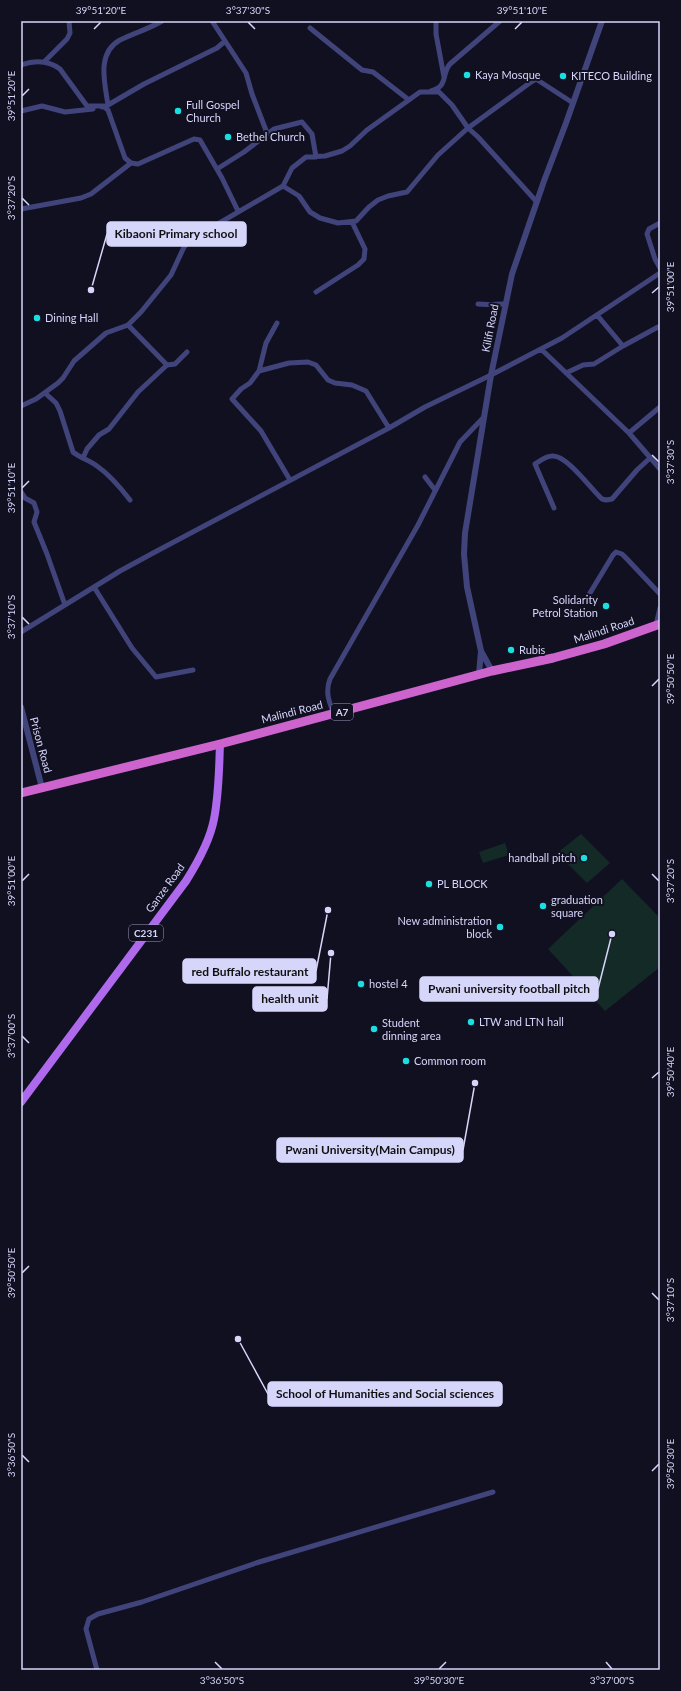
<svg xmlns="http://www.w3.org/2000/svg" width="681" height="1691" font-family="Lato,sans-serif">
	<rect width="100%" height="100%" fill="#111021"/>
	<path fill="#142a27" d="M 581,834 L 610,863 L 587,883 L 557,853 Z
		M 505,843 L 509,855 L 483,863 L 479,852 Z
		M 622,879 L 660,918 L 660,967 L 605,1011 L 548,949 Z"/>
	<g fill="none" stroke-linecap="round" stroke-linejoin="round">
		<path stroke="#41447a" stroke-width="5" d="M 212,21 L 246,73 L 252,94 L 267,133
			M 436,21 L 436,34 L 444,77
			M 310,28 L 362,70 L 373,72 L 409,100
			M 45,61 L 67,39 L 70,33 L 69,21
			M 21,65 C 35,60 48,60 60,69 L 87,106 L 103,106 L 108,110 L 125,158 L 131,163 L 138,164 L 194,139 L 200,140 L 222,178 L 238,211
			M 431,91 C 449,86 441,74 450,64 L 500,21
			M 108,105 C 105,84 96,53 120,40 C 134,33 149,29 162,21
			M 102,107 L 108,105 L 144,84 L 217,48 L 224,42
			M 21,111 L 42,106 L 65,112 L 93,109
			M 217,169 L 244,152 L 274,129 L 302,122 L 312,134 L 316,157
			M 283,186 L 299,196 L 310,212 L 320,218 L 338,223 L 356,221 L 369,207 L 378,200 L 388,196 L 407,192 L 438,155 L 468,128 L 478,137 L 536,201
			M 21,209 L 81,198 L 91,194 L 131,163
			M 660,223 L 649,229 L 647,234 L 655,259 L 660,268
			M 316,292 L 358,265 L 364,259 L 365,249 L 352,222
			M 478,304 C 487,305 496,304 505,304
			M 597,315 L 623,346 L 658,327
			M 128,325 L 167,365 L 175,364 L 187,352
			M 541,349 L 629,433 L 660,469
			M 259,371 L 266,343 L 277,323
			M 566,373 L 583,365 L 594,364 L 623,346
			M 45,393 L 56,403 L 60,411 L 73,452 C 80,458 89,460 97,466 C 110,475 120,487 130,500
			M 21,406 L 36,399 L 58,383 L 63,378 L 74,361 L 106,333 L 128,325 L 141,312 L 171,275 L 184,247 L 192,239 L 283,186 L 292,168 L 306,157 L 325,156 L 342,151 L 350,146 L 367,130 L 420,92 L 439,92 L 452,105 L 468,128 L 531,82 L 536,79 L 573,103
			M 629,433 L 660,407
			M 83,458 L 87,449 L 99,435 L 109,429 L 138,392 L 167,365
			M 425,477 L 435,490
			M 290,480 L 261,431 L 232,399 L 241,389 L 250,383 L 259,371 L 289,363 L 308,362 L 316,365 L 328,380 L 335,383 L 352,385 L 366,391 L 389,428
			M 21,492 L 25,498 L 34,503 L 37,512 L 34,522 L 47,554 L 65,605
			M 554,508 L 535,464 C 540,461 546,456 552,456 C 566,454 591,489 602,499 L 606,500 L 612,499 L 637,470 L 650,458
			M 94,587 L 132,648 L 156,677 L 193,670
			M 587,598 L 613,555 L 616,552 L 622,554 L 627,559 L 660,594
			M 656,625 L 660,608
			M 21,632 L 120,571 L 155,552 L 389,428 L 425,407 L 491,375 L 562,338 L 660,273
			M 334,714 C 329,702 325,692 330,679 L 418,525 L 460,442 L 484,417
			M 97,1670 L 86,1629 L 89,1619 L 98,1614 L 142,1602 L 256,1563 L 493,1492"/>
		<path stroke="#41447a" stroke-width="6" d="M 481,651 L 492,671
			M 479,674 L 481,651 L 467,587 L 464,554 L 465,533 L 491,375 L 512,274 L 544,181 L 566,123 L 602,21
			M 21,707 L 42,788"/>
		<path stroke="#af69ed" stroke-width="8" d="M 21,1102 L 186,881 C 198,862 210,841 214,819 C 219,794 219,769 220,744"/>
		<path stroke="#cd64ce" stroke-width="9" d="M 21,793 L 220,744 L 492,671 L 553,658 L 604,644 L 660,624"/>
	</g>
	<path fill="none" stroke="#d6d5fa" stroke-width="1.5" d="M 248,22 L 255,29M 94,29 L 101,22M 515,29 L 522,22M 22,96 L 29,89M 22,198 L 29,205M 652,293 L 659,287M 652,455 L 659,462M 22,488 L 29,481M 22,617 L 29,624M 652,686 L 659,679M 652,874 L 659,881M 22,881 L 29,874M 22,1036 L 29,1043M 652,1078 L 659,1072M 22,1273 L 29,1266M 652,1293 L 659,1300M 22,1455 L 29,1462M 652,1471 L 659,1464M 215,1662 L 222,1669M 606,1662 L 612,1669M 439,1669 L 446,1662"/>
	<g fill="#1bdee0" stroke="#111021" stroke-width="1.5">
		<circle cx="467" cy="75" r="4"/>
		<circle cx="563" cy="76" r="4"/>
		<circle cx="178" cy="111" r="4"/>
		<circle cx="228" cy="137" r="4"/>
		<circle cx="37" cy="318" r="4"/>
		<circle cx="606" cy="606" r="4"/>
		<circle cx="511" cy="650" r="4"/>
		<circle cx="584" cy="858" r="4"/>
		<circle cx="429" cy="884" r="4"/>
		<circle cx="543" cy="906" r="4"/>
		<circle cx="500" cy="927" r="4"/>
		<circle cx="361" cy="984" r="4"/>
		<circle cx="471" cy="1022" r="4"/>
		<circle cx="374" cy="1029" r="4"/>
		<circle cx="406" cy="1061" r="4"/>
	</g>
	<g text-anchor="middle" stroke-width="4" stroke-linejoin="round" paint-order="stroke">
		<g fill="#111021" stroke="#9b9ab9" stroke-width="1">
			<rect x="331" y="704" width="22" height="16" rx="3"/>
			<rect x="129" y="925" width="34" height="16" rx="3"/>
		</g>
		<g font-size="10" font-weight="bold" fill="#d6d5fa">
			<text x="342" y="716">A7</text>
			<text x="146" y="937">C231</text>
		</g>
		<g font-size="11" fill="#d6d5fa" stroke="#111021" text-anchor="start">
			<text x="475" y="79">Kaya Mosque</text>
			<text x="571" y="80">KITECO Building</text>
			<text x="186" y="109">Full Gospel<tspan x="186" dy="13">Church</tspan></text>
			<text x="236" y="141">Bethel Church</text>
			<text x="45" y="322">Dining Hall</text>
			<text x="598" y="604" text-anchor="end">Solidarity<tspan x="598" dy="13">Petrol Station</tspan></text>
			<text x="519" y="654">Rubis</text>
			<text x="576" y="862" text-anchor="end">handball pitch</text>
			<text x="437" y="888">PL BLOCK</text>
			<text x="551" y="904">graduation<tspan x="551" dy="13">square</tspan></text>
			<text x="492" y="925" text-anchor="end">New administration<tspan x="492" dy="13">block</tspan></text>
			<text x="369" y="988">hostel 4</text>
			<text x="479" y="1026">LTW and LTN hall</text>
			<text x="382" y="1027">Student<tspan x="382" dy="13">dinning area</tspan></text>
			<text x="414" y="1065">Common room</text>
		</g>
		<g font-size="11" fill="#d6d5fa" stroke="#111021">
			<text transform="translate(490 328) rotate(-79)" y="4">Kilifi Road</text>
			<text transform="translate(604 630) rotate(-18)" y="4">Malindi Road</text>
			<text transform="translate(292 712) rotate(-14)" y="4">Malindi Road</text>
			<text transform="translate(41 745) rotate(75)" y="4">Prison Road</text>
			<text transform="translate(165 888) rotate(-54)" y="4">Ganze Road</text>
		</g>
	</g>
	<path fill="none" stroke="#d6d5fa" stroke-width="1.5" d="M91 290L107 234M328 910L316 971M612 934L598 989M331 953L327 999M475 1083L463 1150M238 1339L268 1394"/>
	<g fill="#d6d5fa" stroke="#111021" stroke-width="1.5">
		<circle cx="91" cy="290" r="4"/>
		<circle cx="328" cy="910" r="4"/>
		<circle cx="612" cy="934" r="4"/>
		<circle cx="331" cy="953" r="4"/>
		<circle cx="475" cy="1083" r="4"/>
		<circle cx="238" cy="1339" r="4"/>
	</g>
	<g fill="#d6d5fa" stroke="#d6d5fa" stroke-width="1.5">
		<rect x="107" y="222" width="139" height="24" rx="4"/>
		<rect x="183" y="959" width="133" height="24" rx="4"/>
		<rect x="420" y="977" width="178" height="24" rx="4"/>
		<rect x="253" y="987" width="74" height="24" rx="4"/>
		<rect x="277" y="1138" width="186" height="24" rx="4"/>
		<rect x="268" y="1382" width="234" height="24" rx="4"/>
	</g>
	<g font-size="12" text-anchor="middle" font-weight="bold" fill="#111">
		<text x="176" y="238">Kibaoni Primary school</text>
		<text x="250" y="976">red Buffalo restaurant</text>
		<text x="509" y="993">Pwani university football pitch</text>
		<text x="290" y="1003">health unit</text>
		<text x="370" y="1154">Pwani University(Main Campus)</text>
		<text x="385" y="1398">School of Humanities and Social sciences</text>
	</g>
	<rect width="681" height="1691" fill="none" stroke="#111021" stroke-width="44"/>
	<rect x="22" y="22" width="637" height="1647" fill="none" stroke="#d6d5fa" stroke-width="1.5"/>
	<g font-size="10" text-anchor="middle" fill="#d6d5fa">
		<text x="101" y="14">39°51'20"E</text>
		<text x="248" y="14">3°37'30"S</text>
		<text x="522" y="14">39°51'10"E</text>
		<text transform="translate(11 96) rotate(-90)" y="4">39°51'20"E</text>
		<text transform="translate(11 198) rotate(-90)" y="4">3°37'20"S</text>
		<text transform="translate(670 287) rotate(-90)" y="4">39°51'00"E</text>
		<text transform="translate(670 462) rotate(-90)" y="4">3°37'30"S</text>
		<text transform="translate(11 488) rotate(-90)" y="4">39°51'10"E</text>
		<text transform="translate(11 617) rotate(-90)" y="4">3°37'10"S</text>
		<text transform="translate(670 679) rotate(-90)" y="4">39°50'50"E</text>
		<text transform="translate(11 881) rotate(-90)" y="4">39°51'00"E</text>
		<text transform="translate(670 881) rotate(-90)" y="4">3°37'20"S</text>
		<text transform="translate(11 1036) rotate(-90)" y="4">3°37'00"S</text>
		<text transform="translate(670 1072) rotate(-90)" y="4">39°50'40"E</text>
		<text transform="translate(11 1273) rotate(-90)" y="4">39°50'50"E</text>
		<text transform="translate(670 1300) rotate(-90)" y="4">3°37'10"S</text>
		<text transform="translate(11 1455) rotate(-90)" y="4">3°36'50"S</text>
		<text transform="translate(670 1464) rotate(-90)" y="4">39°50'30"E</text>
		<text x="222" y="1684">3°36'50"S</text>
		<text x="439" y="1684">39°50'30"E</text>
		<text x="612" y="1684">3°37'00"S</text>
	</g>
</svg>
